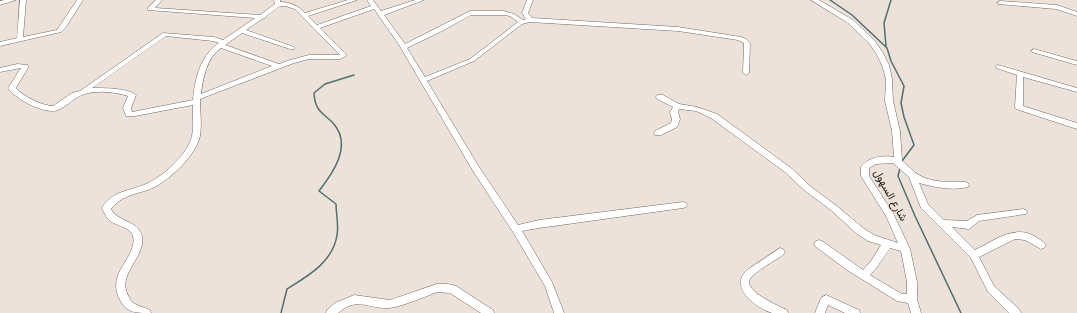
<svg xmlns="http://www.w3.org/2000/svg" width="1077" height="313" font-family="'Public Sans',Vazirmatn,sans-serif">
	<rect width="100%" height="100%" fill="#ede2d9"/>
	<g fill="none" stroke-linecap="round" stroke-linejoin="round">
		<path stroke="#506e73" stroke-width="1.5" d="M 830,0 L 852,15 L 887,48 L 891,61 L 904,86 L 901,103 L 904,117 L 914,145 L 902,161
			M 886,46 L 884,23 L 891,0
			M 900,168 L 898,176 L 915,216 L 961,313
			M 281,313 L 287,289 C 308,276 333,262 337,235 C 339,225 336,214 336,204 L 319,191 C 333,173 353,145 333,123 C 322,112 315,111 314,93 L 325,84 L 354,75"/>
		<g stroke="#726861" stroke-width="1">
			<path id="minor" d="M 5,0 L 16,0 L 0,5 L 0,1 Z
				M 20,0 L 26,0 L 23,37 L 57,30 L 77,0 L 83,0 L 66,27 L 61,32 L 0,46 L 0,42 L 17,38 Z
				M 156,0 L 162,0 L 155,8 L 260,15 L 275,4 L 274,0 L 280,0 L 280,2 C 291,2 298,6 305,13 L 348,0 L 357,0 L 308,16 L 317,25 L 371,6 L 367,0 L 373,0 L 381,11 L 415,0 L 424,0 L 384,15 L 405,44 L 470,11 L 504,11 L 514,14 L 523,20 L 526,19 L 522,13 L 527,0 L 533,0 L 528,13 L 532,18 L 678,27 L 741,37 L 746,39 L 750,43 L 749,73 L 746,75 L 743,73 L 744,43 L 738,40 L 678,31 L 530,22 L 522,24 L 474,61 L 427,81 L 479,167 L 518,225 L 539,220 L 683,202 L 686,203 L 687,205 L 686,207 L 683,208 L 539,228 L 522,231 L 552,282 L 564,313 L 554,313 L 545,286 L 513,232 L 473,171 L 398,43 L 374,9 L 320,28 L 346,54 L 346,56 L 340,59 L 309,59 L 294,63 L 200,99 C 200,111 202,124 200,136 C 196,156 167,183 148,190 C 134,194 120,197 111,209 C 117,222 138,220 142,236 C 146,258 115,275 129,297 C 130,299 131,301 132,302 C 137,306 144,307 150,310 L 151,313 C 136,313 127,313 120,300 C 105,272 138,258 133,236 C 131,228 116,225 110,221 C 106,217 104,213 102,208 C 111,191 130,191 146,184 C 162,177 186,156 191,139 C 195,128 192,116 193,105 L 135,116 L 126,116 L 123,108 L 128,96 C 116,92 97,90 85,94 C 74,97 68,106 58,110 C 45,115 15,99 8,88 L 21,68 L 0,72 L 0,68 L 17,64 L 28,65 L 29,66 L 16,88 C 22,96 43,106 53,106 L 72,93 L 80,91 L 163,33 L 214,37 L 223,40 L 255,18 L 148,10 L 148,8 ZM 280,6 L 285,6 L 295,9 L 340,55 L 309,55 L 290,60 L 279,64 L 225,45 L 242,33 L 290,49 L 294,49 L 294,47 L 246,30 L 262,19 L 265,18 L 266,16 ZM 471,15 L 504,15 L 510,16 L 518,22 L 470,59 L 425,77 L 407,48 L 442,31 ZM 166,36 L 213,41 L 219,43 C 200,56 195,78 193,100 L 132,112 L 131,108 L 136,95 C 129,88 102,88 92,88 ZM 221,48 L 272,66 L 201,94 C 203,78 207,57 221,48 Z
				M 811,0 L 819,0 L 853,20 L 874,40 L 883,53 L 889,65 L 892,79 L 893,101 L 900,131 L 902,161 C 908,165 912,171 919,175 C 932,183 950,182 965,182 L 968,183 L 969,185 L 968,187 C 953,191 933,187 919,183 L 928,204 L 944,220 L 967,221 L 977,215 L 1023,209 L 1026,210 L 1027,212 L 1026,214 L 979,221 L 969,229 L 952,227 L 975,250 C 995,240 1015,224 1036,237 C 1040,240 1043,241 1046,245 L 1044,248 L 1041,249 L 1025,240 L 1015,239 L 979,257 L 994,286 L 1020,310 L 1021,313 L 1009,313 L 988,292 L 971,258 L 921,208 L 909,177 L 893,163 L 876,164 L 869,168 L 869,176 L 893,213 L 910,249 L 917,282 L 917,299 L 921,313 L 911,313 L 908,303 L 897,301 L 847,270 L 816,247 L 814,244 L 816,241 L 819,240 L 822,241 L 863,270 L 871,261 L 881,245 L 868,241 L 857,234 L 832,211 L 804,190 L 785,172 L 711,118 L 696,111 L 679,109 L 678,112 L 680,119 L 677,127 L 661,135 L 655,135 L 654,133 L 655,131 L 671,123 L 672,119 L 670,112 L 673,107 L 657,99 L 656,97 L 657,95 L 663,95 L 679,104 L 697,107 L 717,114 L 791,168 L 810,186 L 838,207 L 863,228 L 874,235 L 898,243 L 886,216 L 861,176 L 861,167 C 868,157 883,155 894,157 L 892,131 L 885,101 L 886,79 L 882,65 L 876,53 L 869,43 L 848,23 ZM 890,248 L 901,251 L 907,282 L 907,294 L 902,294 L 870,275 L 877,267 Z
				M 1000,1 L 1057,5 L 1077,12 L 1077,16 L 1056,9 L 998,4 L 997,3 Z
				M 1034,49 L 1077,61 L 1077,65 L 1032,52 L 1031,51 Z
				M 998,65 L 1077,88 L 1077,92 L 1023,77 L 1023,106 L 1077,123 L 1077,129 L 1016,109 L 1015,107 L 1017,75 L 996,68 L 995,67 L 996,66 Z
				M 780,248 L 783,249 L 785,252 L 783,255 C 776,260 754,272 750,279 C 743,291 779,306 787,310 L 788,313 C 783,313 777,313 772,313 C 756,308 728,287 747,270 Z
				M 437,284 L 448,284 L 456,286 L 493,310 L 494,313 L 481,313 L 450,293 L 437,292 C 427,296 398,308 389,308 C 368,309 357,296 338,313 L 326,313 L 327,310 L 335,303 L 354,295 L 390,300 Z
				M 826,295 L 859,310 L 860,313 L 845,313 L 828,305 L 825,313 L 815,313 L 821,298 Z"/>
		</g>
		<use href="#minor" fill="#fff" fill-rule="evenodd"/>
	</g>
	<g text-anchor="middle" stroke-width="3" stroke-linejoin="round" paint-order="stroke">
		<g font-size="11" fill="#191512" stroke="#ede2d9">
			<text transform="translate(891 195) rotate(61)" y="4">شارع السهول</text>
		</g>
	</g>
</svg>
